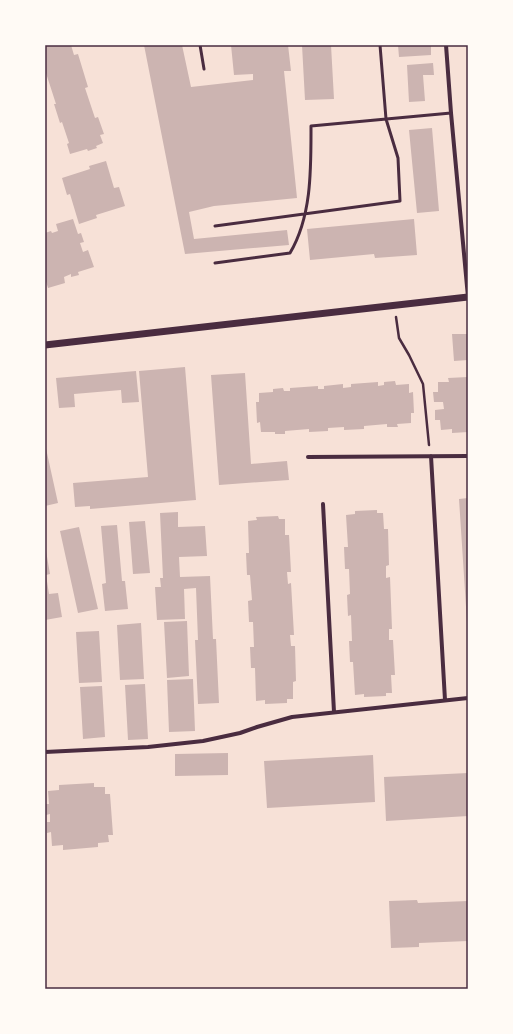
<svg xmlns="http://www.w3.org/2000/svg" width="513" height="1034" font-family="Jost,sans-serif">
	<rect width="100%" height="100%" fill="#f7e1d7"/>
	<path fill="#ccb4b1" d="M 45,45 L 71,45 L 74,55 L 78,54 L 88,87 L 85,88 L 95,118 L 98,117 L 104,134 L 100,135 L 103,143 L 96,146 L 97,148 L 88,151 L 87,149 L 70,154 L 67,144 L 69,143 L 62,122 L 60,123 L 54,104 L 56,104 L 45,70 Z
		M 144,45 L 182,45 L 191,87 L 253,80 L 253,74 L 234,75 L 231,45 L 288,45 L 291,71 L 284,71 L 297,198 L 214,206 L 189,212 L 194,239 L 287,230 L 289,245 L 185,254 Z
		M 302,45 L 331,45 L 334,99 L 305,100 Z
		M 398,45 L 431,45 L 431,55 L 399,57 Z
		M 433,63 L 434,75 L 423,75 L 425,101 L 409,102 L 407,65 Z
		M 432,128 L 439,211 L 417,213 L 409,130 Z
		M 106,161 L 114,188 L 119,187 L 125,206 L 96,215 L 97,218 L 79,224 L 70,194 L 67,195 L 62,178 L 90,169 L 89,166 Z
		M 73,219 L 78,234 L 81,233 L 84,242 L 80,243 L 83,252 L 88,250 L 94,267 L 78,272 L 79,275 L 71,277 L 71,274 L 64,277 L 65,283 L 48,288 L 45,278 L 45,233 L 51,231 L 52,233 L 58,231 L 56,224 Z
		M 414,219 L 417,255 L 375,258 L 374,254 L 310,260 L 307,229 Z
		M 452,334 L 467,334 L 468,360 L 454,361 Z
		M 185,367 L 196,500 L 90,509 L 90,506 L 75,507 L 73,483 L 148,477 L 139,371 Z
		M 136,371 L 139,402 L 122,403 L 121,390 L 74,394 L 75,407 L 59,408 L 56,378 Z
		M 245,373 L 251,464 L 287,461 L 289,480 L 219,485 L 211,375 Z
		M 468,377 L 468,432 L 452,433 L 452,429 L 441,430 L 440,420 L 435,420 L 435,410 L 444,409 L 443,402 L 434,402 L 433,392 L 438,392 L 438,382 L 449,382 L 448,378 Z
		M 395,381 L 396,385 L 409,384 L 409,393 L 413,392 L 414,413 L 411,413 L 411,423 L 397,424 L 398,427 L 387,427 L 387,424 L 364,426 L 364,429 L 344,430 L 344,427 L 328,428 L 328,431 L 309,432 L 309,429 L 285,431 L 285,434 L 275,434 L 275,432 L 261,432 L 260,422 L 257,423 L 256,402 L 259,402 L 259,393 L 273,392 L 273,389 L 283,388 L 284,391 L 290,391 L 290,388 L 318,386 L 318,389 L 324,389 L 324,386 L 343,384 L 343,388 L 351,387 L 351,384 L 378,382 L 378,386 L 384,385 L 384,382 Z
		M 45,444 L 58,503 L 45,506 Z
		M 468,498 L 468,622 L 467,622 L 459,499 Z
		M 377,510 L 377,513 L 383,513 L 384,529 L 388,529 L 389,565 L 386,566 L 386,578 L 390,577 L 392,629 L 389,629 L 389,640 L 393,640 L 395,675 L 391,675 L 392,693 L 386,693 L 386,696 L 364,697 L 364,694 L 355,695 L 353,662 L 350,662 L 349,641 L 352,641 L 351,615 L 348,616 L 347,595 L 350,594 L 349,569 L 345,569 L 344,547 L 348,547 L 346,515 L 355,514 L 355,511 Z
		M 178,512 L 178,527 L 205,526 L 207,556 L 179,557 L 180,577 L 210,576 L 213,639 L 216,639 L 219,703 L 198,704 L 195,640 L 198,640 L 196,588 L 184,589 L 185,619 L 157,620 L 155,587 L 161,587 L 160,578 L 163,578 L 160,513 Z
		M 278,516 L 279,519 L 285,519 L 285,535 L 289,535 L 291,572 L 287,572 L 288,584 L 291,583 L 294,635 L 290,635 L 291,646 L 295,646 L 296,681 L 293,682 L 293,699 L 287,699 L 287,703 L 265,704 L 265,700 L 256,701 L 255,668 L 251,668 L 250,647 L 254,647 L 253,622 L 249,622 L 248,601 L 252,600 L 250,575 L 247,575 L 246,553 L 249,553 L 248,521 L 257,520 L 256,517 Z
		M 145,521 L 150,573 L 133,574 L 129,522 Z
		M 117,525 L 122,581 L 125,581 L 128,609 L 105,611 L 102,584 L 106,583 L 101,526 Z
		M 79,527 L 98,609 L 78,613 L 60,531 Z
		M 45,545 L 50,574 L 46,575 L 49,594 L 58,593 L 62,617 L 45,620 Z
		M 187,621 L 189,676 L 167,678 L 164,622 Z
		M 141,623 L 144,679 L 120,680 L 117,625 Z
		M 99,631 L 102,682 L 79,683 L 76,632 Z
		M 193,679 L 195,731 L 169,732 L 167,680 Z
		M 145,684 L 148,739 L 128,740 L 125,685 Z
		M 102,686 L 105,737 L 83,739 L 80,687 Z
		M 228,753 L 228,775 L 175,776 L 175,754 Z
		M 373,755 L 375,802 L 267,808 L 264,761 Z
		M 468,773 L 468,816 L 386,821 L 384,777 Z
		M 94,783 L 94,787 L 105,787 L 105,794 L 110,794 L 113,835 L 108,835 L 109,842 L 98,843 L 98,847 L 63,850 L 63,845 L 52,846 L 51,832 L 47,833 L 47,822 L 50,822 L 50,814 L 46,815 L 45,804 L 49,804 L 48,791 L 59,790 L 59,785 Z
		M 417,900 L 418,903 L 468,901 L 468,941 L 419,943 L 419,947 L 391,948 L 389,901 Z"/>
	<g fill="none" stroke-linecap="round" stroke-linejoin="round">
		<path stroke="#4a2c40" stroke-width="2.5" d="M 396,317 L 399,338 L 409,355 L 423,384 L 429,445"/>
		<path stroke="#4a2c40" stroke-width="3" d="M 200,45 L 204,69
			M 215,226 L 400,201 L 398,158 L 386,119 L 380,45
			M 215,263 L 290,253 C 312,216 311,168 311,126 L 451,113"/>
		<path stroke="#4a2c40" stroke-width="4" d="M 446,45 L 451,113 L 468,297
			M 431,456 L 445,700
			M 308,457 L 468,456
			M 323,504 L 334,712
			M 45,752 L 148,747 L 203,741 L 240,733 L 257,727 L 292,717 L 468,698"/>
		<path stroke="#4a2c40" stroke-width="7" d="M 45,345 L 468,297"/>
	</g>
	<rect width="513" height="1034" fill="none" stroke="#fffaf5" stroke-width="92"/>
	<rect x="46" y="46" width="421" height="942" fill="none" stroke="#4a2c40" stroke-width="1.5"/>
</svg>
